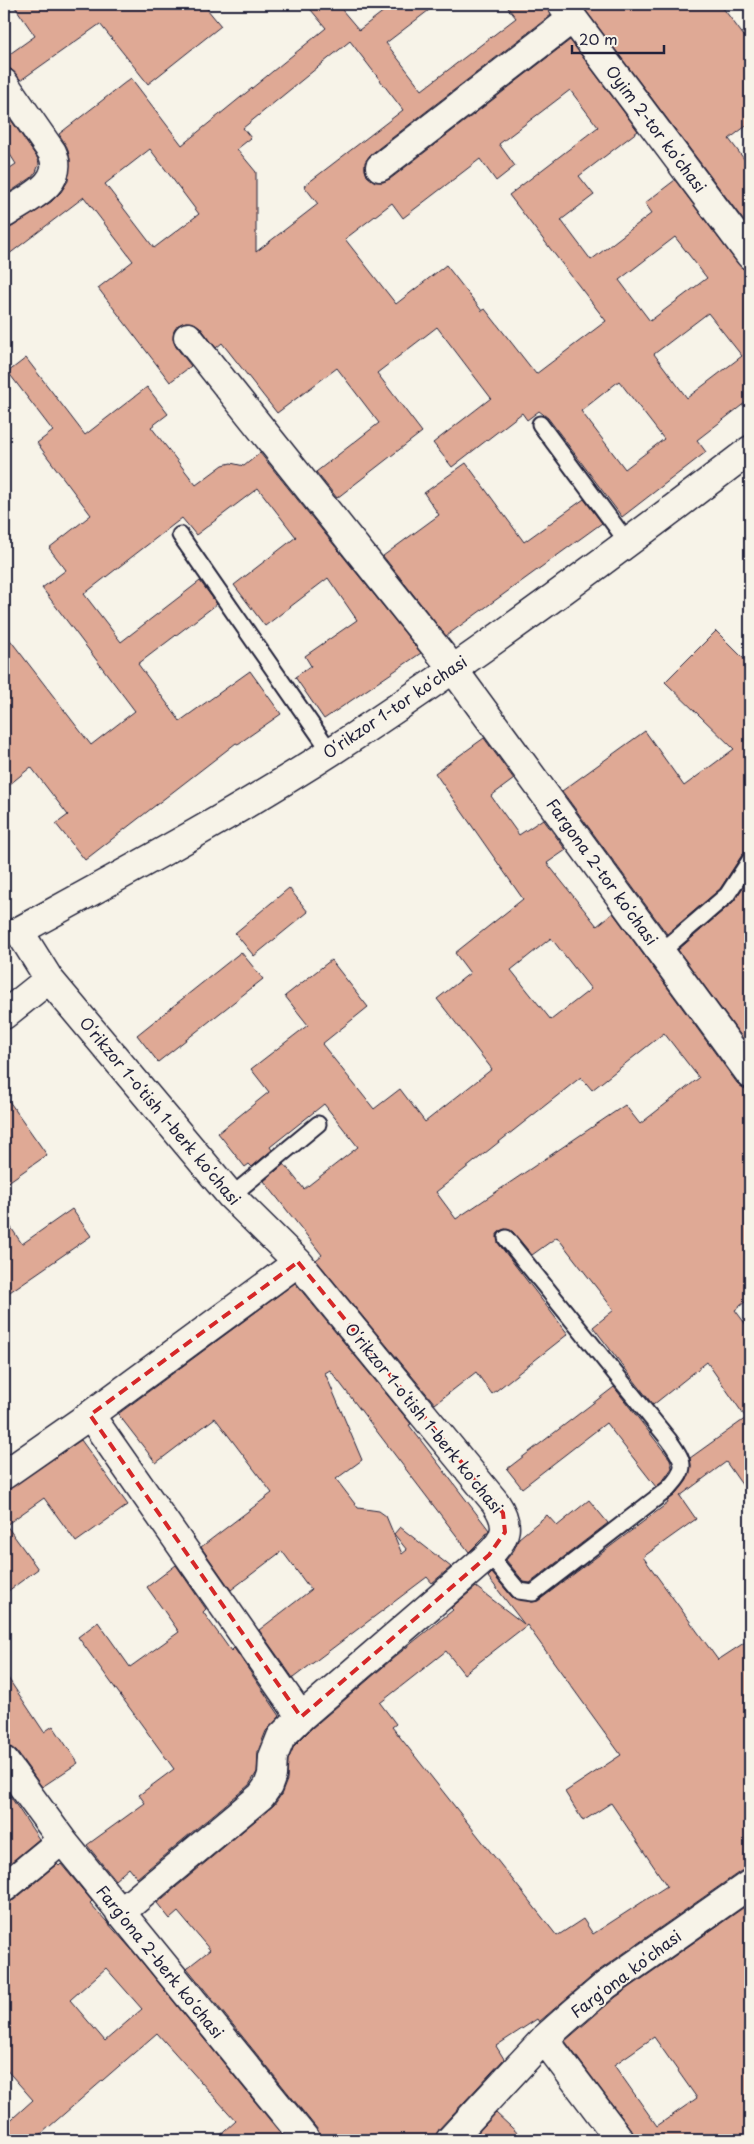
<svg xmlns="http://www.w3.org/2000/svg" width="754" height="2144" font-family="'Playpen Sans',sans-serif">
	<rect width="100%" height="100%" fill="#f7f3e8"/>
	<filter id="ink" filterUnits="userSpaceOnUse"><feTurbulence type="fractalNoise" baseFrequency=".02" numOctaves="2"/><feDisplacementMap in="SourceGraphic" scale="10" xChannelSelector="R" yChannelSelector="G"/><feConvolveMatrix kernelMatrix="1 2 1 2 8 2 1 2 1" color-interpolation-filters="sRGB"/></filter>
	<g filter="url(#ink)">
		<path fill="#dfa995" stroke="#22223b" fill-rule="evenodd" d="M 13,4 L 203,4 L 221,26 L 148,84 L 100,24 L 21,80 L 11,69 L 4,68 L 4,58 L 35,36 Z
			M 306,4 L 337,4 L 359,30 L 393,4 L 437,4 L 386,43 L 422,90 L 516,18 L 505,4 L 547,4 L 551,15 L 370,155 L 365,162 L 365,170 L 367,176 L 375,182 L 383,182 L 390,179 L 570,40 L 638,131 L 579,176 L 594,195 L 561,220 L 591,260 L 652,213 L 645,203 L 675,180 L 738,264 L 743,269 L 750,270 L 750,399 L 697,440 L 706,452 L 622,517 L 548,418 L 539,411 L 527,420 L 522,413 L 452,467 L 433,443 L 491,398 L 437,327 L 377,373 L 422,432 L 337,498 L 316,472 L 379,423 L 337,368 L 277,413 L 222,343 L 216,348 L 200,327 L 194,323 L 186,322 L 178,325 L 174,331 L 173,339 L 176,347 L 191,366 L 170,382 L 98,288 L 133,261 L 84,197 L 4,258 L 4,229 L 12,227 L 51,202 L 61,192 L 68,181 L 70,159 L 67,147 L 59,134 L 131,78 L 182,145 L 326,28 ZM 350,41 L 403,110 L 304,186 L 318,204 L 256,252 L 256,172 L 237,149 L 251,138 L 243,128 ZM 570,90 L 598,127 L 509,195 L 606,321 L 536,374 L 485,309 L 482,311 L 446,265 L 396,304 L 345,239 L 392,203 L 403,218 L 480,159 L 496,181 L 515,166 L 499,144 ZM 150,149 L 199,214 L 154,248 L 105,184 ZM 675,237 L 707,278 L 650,321 L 619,280 ZM 708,313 L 742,356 L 687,398 L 654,354 ZM 619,381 L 664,439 L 625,469 L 581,411 Z
			M 581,4 L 720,4 L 750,44 L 750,123 L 729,139 L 750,167 L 750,229 Z
			M 4,110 L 38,159 L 39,164 L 36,172 L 31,178 L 4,196 L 4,172 L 16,164 L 4,145 Z
			M 26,358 L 85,435 L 147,387 L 168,414 L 151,427 L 196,485 L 223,465 L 231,463 L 244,466 L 260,453 L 421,653 L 324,719 L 295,677 L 311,666 L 305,656 L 357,620 L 328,578 L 265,626 L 234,585 L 296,537 L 258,488 L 196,535 L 182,518 L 84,594 L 121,642 L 200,581 L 217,604 L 138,664 L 180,721 L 250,671 L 281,714 L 238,744 L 236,743 L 85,860 L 56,824 L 68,815 L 31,767 L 4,789 L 4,632 L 91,745 L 135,711 L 42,588 L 66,570 L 49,548 L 91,515 L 37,443 L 53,431 L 8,372 Z
			M 466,463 L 524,542 L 584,499 L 602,523 L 446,636 L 383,556 L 439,515 L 424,493 Z
			M 716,631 L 750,665 L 750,851 L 742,855 L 720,889 L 667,934 L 562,791 L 645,731 L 684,786 L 734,749 L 665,682 Z
			M 484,738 L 514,779 L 491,796 L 519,835 L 543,819 L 566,850 L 547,863 L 597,926 L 613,913 L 737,1083 L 743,1088 L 750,1089 L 750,1298 L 735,1310 L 750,1330 L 750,1496 L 726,1462 L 680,1496 L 696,1519 L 643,1557 L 718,1660 L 750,1639 L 750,1869 L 741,1871 L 597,1972 L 539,2022 L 537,2019 L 496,2046 L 504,2059 L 439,2129 L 435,2140 L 321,2140 L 318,2130 L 187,1968 L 210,1950 L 178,1912 L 170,1919 L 157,1903 L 274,1805 L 281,1795 L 287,1780 L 288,1760 L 294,1746 L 312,1728 L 397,1655 L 453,1610 L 451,1608 L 476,1587 L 524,1624 L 488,1577 L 492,1573 L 512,1597 L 532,1602 L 538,1601 L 668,1503 L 667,1501 L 675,1495 L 687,1480 L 691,1466 L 690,1458 L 746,1418 L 707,1362 L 653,1405 L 593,1327 L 614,1310 L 557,1237 L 532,1255 L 513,1232 L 505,1229 L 497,1234 L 498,1243 L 568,1334 L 492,1394 L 476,1372 L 435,1404 L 316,1260 L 322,1255 L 264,1181 L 284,1164 L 304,1189 L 358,1147 L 324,1104 L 270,1147 L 272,1150 L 252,1167 L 249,1164 L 245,1167 L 218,1133 L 269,1092 L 251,1069 L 308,1025 L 285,996 L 331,960 L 368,1007 L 322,1044 L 374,1109 L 400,1089 L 425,1122 L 492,1069 L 437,999 L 470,973 L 455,953 L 523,899 L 435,773 ZM 551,938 L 591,989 L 551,1020 L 511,970 ZM 664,1033 L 699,1078 L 640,1124 L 625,1105 L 456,1219 L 436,1192 L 581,1077 L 592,1090 ZM 527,1625 L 621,1755 L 565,1792 L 583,1821 L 611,1803 L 667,1886 L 593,1934 L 583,1919 L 557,1936 L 392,1727 L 396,1724 L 380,1703 L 446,1651 L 464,1674 Z
			M 750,877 L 750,1048 L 678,950 L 733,902 Z
			M 289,888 L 308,912 L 254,956 L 235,933 Z
			M 241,952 L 263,979 L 158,1062 L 137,1035 Z
			M 4,1094 L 47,1155 L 4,1185 Z
			M 72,1209 L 91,1236 L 4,1296 L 4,1217 L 22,1244 Z
			M 295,1283 L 411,1424 L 409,1425 L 489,1530 L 483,1538 L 469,1552 L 330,1370 L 325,1373 L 362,1460 L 336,1479 L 358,1508 L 379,1511 L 386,1516 L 402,1554 L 407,1550 L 394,1534 L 400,1527 L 451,1567 L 432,1583 L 427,1577 L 293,1678 L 259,1630 L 311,1590 L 282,1551 L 231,1590 L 201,1547 L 272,1493 L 215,1418 L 156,1463 L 118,1414 Z
			M 614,1387 L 670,1459 L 672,1468 L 662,1482 L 656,1487 L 606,1423 L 522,1488 L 507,1469 Z
			M 81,1440 L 128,1505 L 76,1542 L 44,1498 L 6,1525 L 38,1569 L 4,1594 L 4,1492 Z
			M 589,1500 L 608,1523 L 530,1583 L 524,1582 L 506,1560 L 514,1550 L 519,1538 L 547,1515 L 557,1526 Z
			M 176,1565 L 206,1609 L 203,1612 L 231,1651 L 234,1648 L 280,1716 L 266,1731 L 258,1751 L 257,1772 L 249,1785 L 137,1878 L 129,1868 L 115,1880 L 87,1845 L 145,1803 L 139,1795 L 174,1769 L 78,1637 L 98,1622 L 130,1667 L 179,1632 L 147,1587 Z
			M 4,1672 L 44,1732 L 53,1726 L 78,1763 L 42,1787 L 17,1752 L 11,1747 L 4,1746 Z
			M 4,1787 L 39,1839 L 4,1868 Z
			M 57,1864 L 59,1866 L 61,1864 L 92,1901 L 90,1903 L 132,1950 L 286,2140 L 215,2140 L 236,2121 L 157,2033 L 34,2140 L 4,2140 L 4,2126 L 33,2100 L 4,2067 L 4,1903 L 14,1900 ZM 106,1968 L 142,2009 L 105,2041 L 70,2000 Z
			M 750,1903 L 750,2140 L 635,2140 L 632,2131 L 565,2041 L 616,1997 ZM 654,2037 L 697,2098 L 657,2126 L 614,2065 Z
			M 496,2113 L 525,2140 L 471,2140 Z"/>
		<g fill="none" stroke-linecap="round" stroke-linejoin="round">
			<g stroke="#22223b" stroke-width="19">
				<path id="service" d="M 540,424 L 628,543
					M 180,535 L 330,751
					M 661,952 L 727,895 L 750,860
					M 231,1196 L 318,1124
					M 489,1555 L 519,1591 L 533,1593 L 668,1489 C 688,1468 685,1463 669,1440 L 506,1238"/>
			</g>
			<g stroke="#22223b" stroke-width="31">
				<path id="minor" d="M 562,4 L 750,255
					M 4,83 L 52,152 C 67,184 26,199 4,214
					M 380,167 L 573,18
					M 188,337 L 453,669 L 750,1074
					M 4,1015 L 49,979
					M 90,1415 L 301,1717
					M 4,1475 L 90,1415 L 298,1262
					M 4,1761 L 62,1840
					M 4,1888 L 62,1840 L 306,2140
					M 120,1913 L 261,1796 L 268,1786 L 272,1775 L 273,1757 L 281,1737 L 301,1717 L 489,1555 C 508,1537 510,1524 495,1502 L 298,1262 L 231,1196 L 49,979 L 19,931 C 125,873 231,816 332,751 C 476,657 614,554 750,450
					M 544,2039 L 620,2140
					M 450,2140 L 544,2039 L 572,2014 L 606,1985 L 750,1884"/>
			</g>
			<use href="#service" stroke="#f7f3e8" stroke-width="15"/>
			<use href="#minor" stroke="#f7f3e8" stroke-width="28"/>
		</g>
	</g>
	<path fill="none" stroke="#d62828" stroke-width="4" stroke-dasharray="10 6" stroke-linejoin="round" d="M 298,1262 L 503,1513 L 505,1532 L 489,1555 L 301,1717 L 90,1415 Z"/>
	<g text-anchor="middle" stroke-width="4" stroke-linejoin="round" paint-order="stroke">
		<g font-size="16" fill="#22223b" stroke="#f7f3e8">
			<text transform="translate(656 129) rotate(53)" y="6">Oyim 2-tor koʻchasi</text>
			<text transform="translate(395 707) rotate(-34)" y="6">Oʻrikzor 1-tor koʻchasi</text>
			<text transform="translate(602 872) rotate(54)" y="6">Fargona 2-tor koʻchasi</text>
			<text transform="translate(160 1111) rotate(50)" y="6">Oʻrikzor 1-oʻtish 1-berk koʻchasi</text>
			<text transform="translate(424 1418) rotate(51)" y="6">Oʻrikzor 1-oʻtish 1-berk koʻchasi</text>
			<text transform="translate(160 1962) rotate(51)" y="6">Fargʻona 2-berk koʻchasi</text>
			<text transform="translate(626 1974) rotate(-37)" y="6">Fargʻona koʻchasi</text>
		</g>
	</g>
	<rect width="754" height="2144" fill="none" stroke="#f7f3e8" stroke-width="20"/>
	<rect x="10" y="10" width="734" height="2124" fill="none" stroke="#22223b" stroke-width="2" filter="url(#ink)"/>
	<path d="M572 45v8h92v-8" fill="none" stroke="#22223b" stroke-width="2.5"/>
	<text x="579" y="45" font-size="15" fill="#22223b" stroke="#f7f3e8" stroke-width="4" paint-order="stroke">20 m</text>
</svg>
